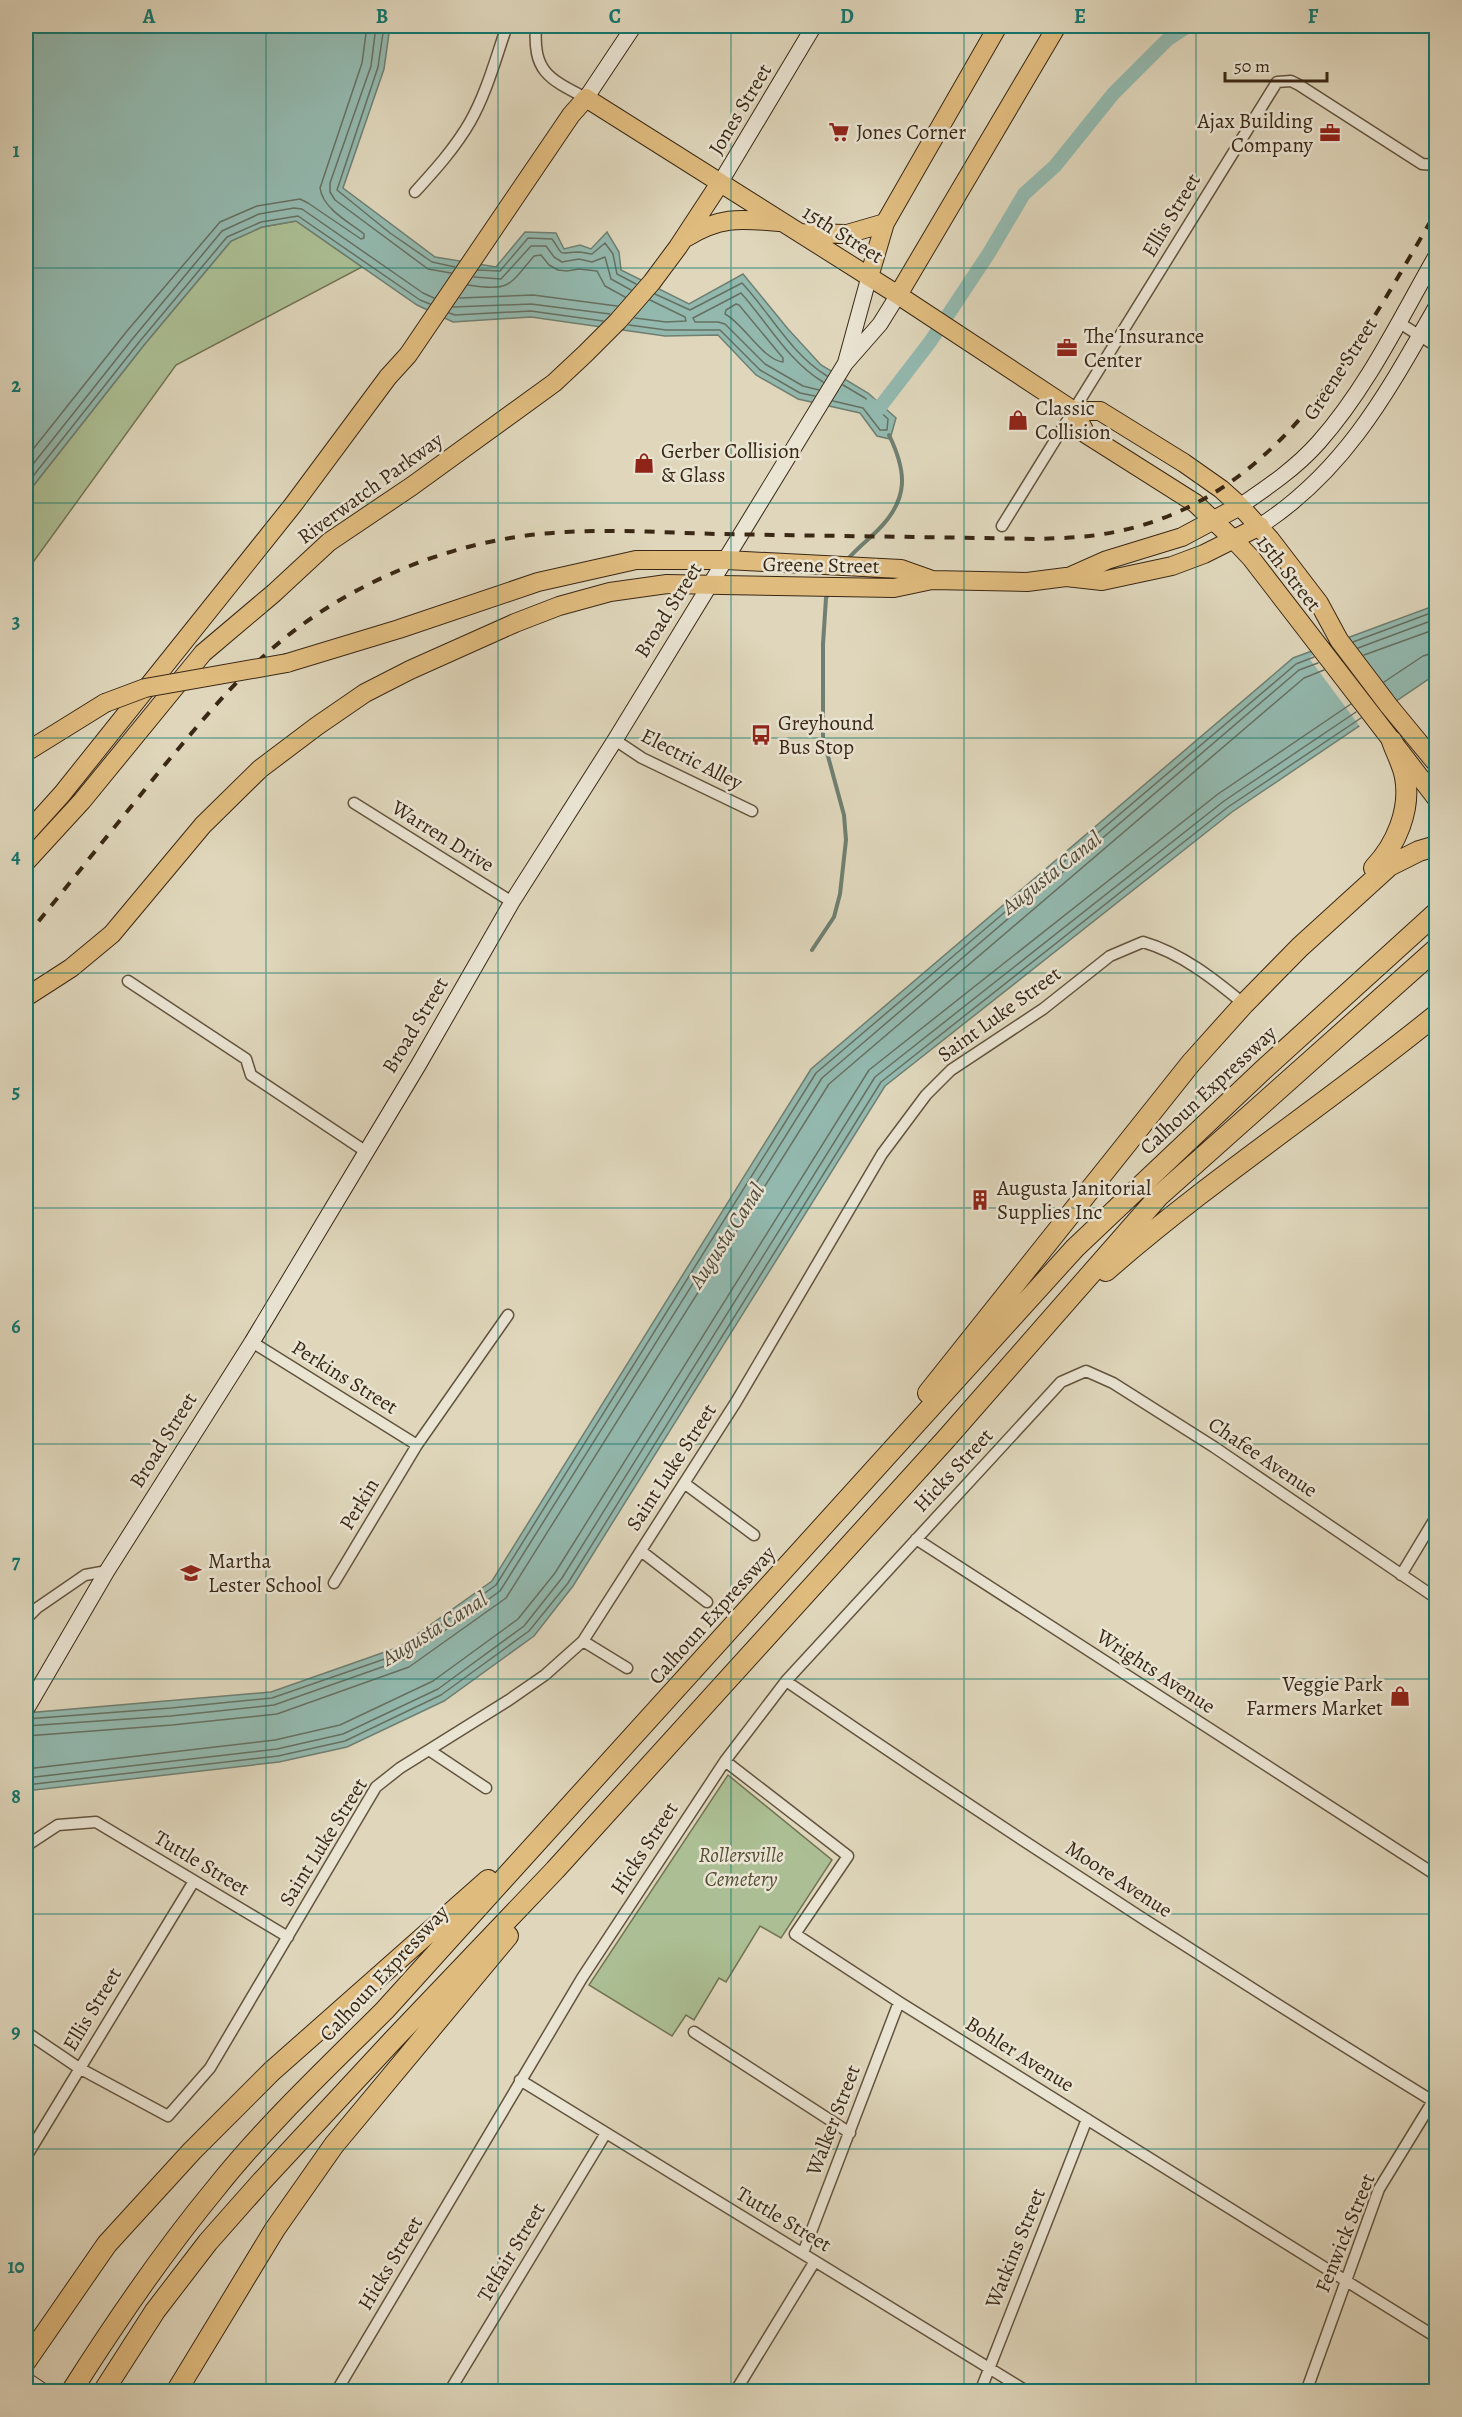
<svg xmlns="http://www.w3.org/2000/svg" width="1462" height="2417" font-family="Alegreya,serif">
	<rect width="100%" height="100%" fill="#dfd6bb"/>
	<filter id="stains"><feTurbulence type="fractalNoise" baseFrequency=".00333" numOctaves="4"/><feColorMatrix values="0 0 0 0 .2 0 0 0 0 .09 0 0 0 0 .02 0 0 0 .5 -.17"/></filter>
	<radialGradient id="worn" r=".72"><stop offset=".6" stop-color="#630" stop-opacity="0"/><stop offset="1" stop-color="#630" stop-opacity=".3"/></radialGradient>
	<path fill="#acbf94" stroke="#737454" stroke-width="1.5" d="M 296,221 L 362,267 L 176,365 L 26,572 L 26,495 L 144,345 L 231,241 L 262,227 Z
		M 728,1775 L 832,1860 L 781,1938 L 760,1926 L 726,1982 L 719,1978 L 694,2020 L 686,2015 L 672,2036 L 589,1985 Z"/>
	<path fill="#93b9af" stroke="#6f7f71" stroke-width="1.5" d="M 26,26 L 390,26 L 384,69 L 343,188 L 435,257 L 496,267 L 525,232 L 556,233 L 564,249 L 580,245 L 591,249 L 607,232 L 619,252 L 621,270 L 689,304 L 743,274 L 788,329 L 821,365 L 868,393 L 896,418 L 890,439 L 877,436 L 860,413 L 798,399 L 756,375 L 718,335 L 665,336 L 531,317 L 453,322 L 417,305 L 296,221 L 262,227 L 231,241 L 144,345 L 26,495 Z
		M 1436,605 L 1436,674 L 1232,812 L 885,1086 L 573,1586 L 534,1636 L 444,1701 L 347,1747 L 279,1762 L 26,1791 L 26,1713 L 271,1692 L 399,1647 L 492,1581 L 811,1069 L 1293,658 Z"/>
	<path fill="#dfd6bb" d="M 1346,635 L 1397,703 L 1361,728 L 1309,658 L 1335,639 Z"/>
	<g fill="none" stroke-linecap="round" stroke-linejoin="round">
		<path stroke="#667062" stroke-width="1.5" d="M 376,26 L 371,66 L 330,183 L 330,192 L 335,200 L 428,269 L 451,273
			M 384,26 L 378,67 L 337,190 L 390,233 L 432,262 L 455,267
			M 478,270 L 500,271 L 528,238 L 552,239 C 565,257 556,253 578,252 C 583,252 588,254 592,254 L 605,243 L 613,254 L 617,274 L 636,284
			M 474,277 L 501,279 L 531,246 L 546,246 L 554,257 L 562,262 L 579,259 L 592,262 L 605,257 L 611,279 L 631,290
			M 468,285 C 510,291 508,287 534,256 L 541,255 L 549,265 L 558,270 L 567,271 L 579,269 L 597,271 L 605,286 L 625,297
			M 655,294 L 690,310 L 742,283 C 770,313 791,354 827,376
			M 460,298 L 533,295 L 617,306
			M 736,304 L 739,305 L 783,358 L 783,362 C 763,360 744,324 725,314 L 726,310 Z
			M 453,307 L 531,304 L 610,314
			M 449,313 L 455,315 L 531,311 L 603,321
			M 635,318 L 666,322 L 686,321 L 685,317 L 650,300
			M 629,325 L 666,330 L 720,330 L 760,370 L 800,393 L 815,396
			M 819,390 L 803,386 L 765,364 L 725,324 L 718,322 L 695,322 L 693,318 L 741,293 C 767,322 789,362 823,382
			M 833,401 L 863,408 L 880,430 L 887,430 L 888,419 L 865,398 L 843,385
			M 26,458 L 127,331 L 220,222 L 257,206 L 300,199 L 308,203 L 361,239 L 364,238 L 364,234 C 349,222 323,209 320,188 L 362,63 L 367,26
			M 26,473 L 134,337 L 222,231 L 259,214 L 294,208 L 302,209 L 423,293 L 434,298
			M 26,485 L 140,341 L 227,237 L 261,222 L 298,216 L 420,300 L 430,304
			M 1353,642 L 1436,611
			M 1358,648 L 1436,619
			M 1364,655 L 1436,629
			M 1384,682 L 1423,656 L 1436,652
			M 26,1719 L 171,1708 L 272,1698 L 402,1653 L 496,1585 L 816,1073 L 1296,664 L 1314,657
			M 26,1726 L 171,1716 L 274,1705 L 405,1659 L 500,1591 L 822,1078 L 1299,670 L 1318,663
			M 26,1736 L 172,1725 L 277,1714 L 409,1667 L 506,1598 L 829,1084 L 1304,678 L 1324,670
			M 26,1769 L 275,1740 L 340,1725 L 433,1681 L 518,1619 L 555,1573 L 869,1070 L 1218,794 L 1351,704
			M 26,1778 L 277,1749 L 343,1734 L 438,1689 L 524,1626 L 562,1578 L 875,1077 L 1224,801 L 1356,712
			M 26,1785 L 278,1756 L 345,1741 L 441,1695 L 529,1631 L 568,1583 L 881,1082 L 1228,807 L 1361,718"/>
		<path stroke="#6f7f71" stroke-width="4" d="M 847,560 C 856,549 868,540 878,530 C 909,499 907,472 889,435
			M 812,950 L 834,917 L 840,894 L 846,840 L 844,815 L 823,738 L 823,644 L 826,598 L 829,593"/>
		<path stroke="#93b9af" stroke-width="14" d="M 871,405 L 877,411 L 930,342 L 989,253 L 1024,194 L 1055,166 L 1113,94 L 1167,40 L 1188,26"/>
		<g stroke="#63543e" stroke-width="13">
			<path id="street" d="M 536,26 C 533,71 547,78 586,98
				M 415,192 C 435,170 455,148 470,122 C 487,92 496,57 507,26
				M 1398,322 L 1436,346
				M 1002,526 L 1277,82 L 1291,81 L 1299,85 L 1422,164 L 1436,165
				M 615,740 L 642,758 L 752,811
				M 354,803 L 512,902
				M 128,981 L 246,1059 L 251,1075 L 365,1151
				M 252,1342 L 417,1445
				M 684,1483 L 754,1535
				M 916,1539 L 1436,1875
				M 641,1551 L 707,1602
				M 1401,1575 L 1436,1517
				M 334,1583 L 417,1445 L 508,1315
				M 26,1619 L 37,1608 L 85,1575 L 107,1571
				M 583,1641 L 627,1668
				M 786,1681 C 999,1827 1216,1968 1436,2103
				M 429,1750 L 486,1788
				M 725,1761 L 848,1856 L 795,1934 L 899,2002 L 1436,2337
				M 26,1846 L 58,1825 L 96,1822 L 288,1937
				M 26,2032 L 79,2068 L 168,2116 L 210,2068 L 376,1787 L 400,1768 L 509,1700 L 545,1675 L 583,1641 L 736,1402 L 882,1154 L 926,1095 L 951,1070 L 1043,1009 L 1110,956 L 1143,942 C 1181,953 1214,979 1244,1004
				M 694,2032 L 850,2133
				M 520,2080 L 1028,2392
				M 26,2157 L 194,1881
				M 803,2253 L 899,2002
				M 336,2392 L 582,1978 L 725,1761 L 786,1681 L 1061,1382 L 1086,1371 L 1113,1383 L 1214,1447 L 1436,1598
				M 449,2392 L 606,2133
				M 735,2392 L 815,2261
				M 980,2392 L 1087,2119
				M 1306,2392 L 1379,2189 L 1436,2096"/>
		</g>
		<g stroke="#3a2815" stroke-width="17">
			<path id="secondary" d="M 586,98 L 634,26
				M 720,183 L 814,26
				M 846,361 L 869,277
				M 1240,506 C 1268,487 1296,468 1319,442 C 1367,388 1400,319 1436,256
				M 1260,526 C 1345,471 1387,393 1436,307
				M 26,1710 L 107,1571 L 252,1342 L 419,1064 L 512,902 L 615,740 L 845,364 L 880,324 L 898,295
				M 26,2380 L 44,2392"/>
		</g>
		<g stroke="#3a2815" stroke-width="20">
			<path id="primary" d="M 801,233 L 847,234 L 885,223
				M 687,237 C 721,216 741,219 779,222
				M 869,277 L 885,223 L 998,26
				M 898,295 L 1057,26
				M 1074,411 L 1100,411 L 1184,463 L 1221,489 L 1240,506 L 1270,539 L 1319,603 L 1339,640 L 1389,706 L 1436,763
				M 1071,576 L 1107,560 L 1182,537 L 1240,506
				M 287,663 L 399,629 L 538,582 L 636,560 L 726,560 L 901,569 L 932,580
				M 26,752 L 105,703
				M 26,834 L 62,794 L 293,505 L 388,377 L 408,355 L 571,115 L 586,98 L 898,295 L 1074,411 L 1086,434 L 1195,503 L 1234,540 L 1251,558 L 1436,798
				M 26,862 L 82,801 L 203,653 L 274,593 L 329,542 L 412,486 L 554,383 L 585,354 L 618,321 L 652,282 L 678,247 L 720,183
				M 26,997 L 71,968 L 112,934 L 203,825 L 260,769 L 317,726 L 365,693 L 410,670 L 515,623 L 559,606 L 610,592 L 667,584 L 894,588 L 932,580 L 1027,582 L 1066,577 L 1102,581 L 1172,566 L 1204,554 L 1260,526"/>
		</g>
		<g stroke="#3a2815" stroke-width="22">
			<path id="highway" d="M 1374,868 C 1396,845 1411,810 1405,777 C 1403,765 1396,753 1392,741
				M 1106,1271 C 1211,1179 1328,1103 1436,1015
				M 928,1393 L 1191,1063 L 1244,1004 L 1300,947 L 1389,866 L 1419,851 L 1436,846
				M 26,2361 L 107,2244 L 192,2151 L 272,2071 L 488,1880
				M 71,2392 C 116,2321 163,2252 216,2188 C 267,2124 327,2068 385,2010 L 1075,1248 L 1263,1070 L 1436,913
				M 103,2392 L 155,2311 L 208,2242 L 262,2181 L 393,2040 L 555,1870 L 946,1439 L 1159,1196 L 1436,949
				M 176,2392 L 275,2229 L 334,2145 L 508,1936"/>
		</g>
		<use href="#street" stroke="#eae4d3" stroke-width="10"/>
		<use href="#secondary" stroke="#eae4d3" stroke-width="15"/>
		<use href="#primary" stroke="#e0bb7e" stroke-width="18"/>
		<use href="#highway" stroke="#e0bb7e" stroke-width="20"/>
		<path stroke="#3a2815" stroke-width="4" stroke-dasharray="10 10" stroke-linecap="butt" d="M 26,937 C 72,880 117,824 163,767 C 196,728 228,688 266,654 C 347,581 458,537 566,532 C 617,529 669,533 720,534 C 826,536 932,537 1038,539 C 1057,538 1078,538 1097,535 C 1274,510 1355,350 1436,212"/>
		<g stroke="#3a2815" stroke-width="20" stroke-linecap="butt">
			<path id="primary-bridge" d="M 105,703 L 145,688 L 287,663"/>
		</g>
		<use href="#primary-bridge" stroke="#e0bb7e" stroke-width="18"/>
	</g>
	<path fill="none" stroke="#0f766e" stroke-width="1.5" stroke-opacity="0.55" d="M 266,26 L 266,2392M 498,26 L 498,2392M 731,26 L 731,2392M 964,26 L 964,2392M 1196,26 L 1196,2392M 26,268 L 1436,268M 26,503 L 1436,503M 26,738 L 1436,738M 26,973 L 1436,973M 26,1208 L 1436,1208M 26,1444 L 1436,1444M 26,1679 L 1436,1679M 26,1914 L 1436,1914M 26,2149 L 1436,2149"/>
	<defs>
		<g id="supermarket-bare" transform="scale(1.62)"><path d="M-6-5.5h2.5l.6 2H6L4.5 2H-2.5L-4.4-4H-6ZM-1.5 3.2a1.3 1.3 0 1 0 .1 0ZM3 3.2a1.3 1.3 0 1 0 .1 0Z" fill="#8f2418" stroke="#eae4d3" stroke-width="2.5" paint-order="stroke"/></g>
		<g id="office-bare" transform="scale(1.62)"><path d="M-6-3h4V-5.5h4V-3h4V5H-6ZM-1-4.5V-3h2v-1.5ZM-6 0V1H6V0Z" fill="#8f2418" stroke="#eae4d3" stroke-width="2.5" paint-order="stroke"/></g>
		<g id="shop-bare" transform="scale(1.62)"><path d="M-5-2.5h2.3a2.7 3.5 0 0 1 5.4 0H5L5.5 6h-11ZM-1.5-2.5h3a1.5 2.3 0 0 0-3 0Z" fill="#8f2418" stroke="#eae4d3" stroke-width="2.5" paint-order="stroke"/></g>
		<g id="bus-bare" transform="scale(1.62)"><path d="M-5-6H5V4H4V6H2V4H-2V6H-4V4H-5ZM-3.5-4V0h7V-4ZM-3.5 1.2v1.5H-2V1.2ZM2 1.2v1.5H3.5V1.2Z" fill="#8f2418" stroke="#eae4d3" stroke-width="2.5" paint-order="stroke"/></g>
		<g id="building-bare" transform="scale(1.62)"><path d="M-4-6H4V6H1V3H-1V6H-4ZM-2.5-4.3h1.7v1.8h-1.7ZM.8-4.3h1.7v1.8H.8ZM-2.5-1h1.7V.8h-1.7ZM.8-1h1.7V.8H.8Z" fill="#8f2418" stroke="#eae4d3" stroke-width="2.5" paint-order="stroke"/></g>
		<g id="school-bare" transform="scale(1.62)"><path d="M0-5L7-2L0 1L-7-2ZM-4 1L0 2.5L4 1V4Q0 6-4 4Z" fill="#8f2418" stroke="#eae4d3" stroke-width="2.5" paint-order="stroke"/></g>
	</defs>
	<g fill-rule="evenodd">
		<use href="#supermarket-bare" x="839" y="132"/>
		<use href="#office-bare" x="1330" y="133"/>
		<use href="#office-bare" x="1067" y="348"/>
		<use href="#shop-bare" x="1018" y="420"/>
		<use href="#shop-bare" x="644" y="463"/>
		<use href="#bus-bare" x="761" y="735"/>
		<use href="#building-bare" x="980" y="1200"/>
		<use href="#school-bare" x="191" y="1573"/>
		<use href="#shop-bare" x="1400" y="1696"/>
	</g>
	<g text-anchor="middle" stroke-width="5" stroke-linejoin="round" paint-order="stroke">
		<g font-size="21" fill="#3a2815" stroke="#eae4d3">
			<text transform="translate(740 109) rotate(-59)" y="7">Jones Street</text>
			<text transform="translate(1171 215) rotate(-59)" y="7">Ellis Street</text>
			<text transform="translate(843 234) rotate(32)" y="7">15th Street</text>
			<text transform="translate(1340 369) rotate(-57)" y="7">Greene Street</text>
			<text transform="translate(370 488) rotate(-36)" y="7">Riverwatch Parkway</text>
			<text transform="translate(821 565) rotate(1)" y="7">Greene Street</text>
			<text transform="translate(1289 573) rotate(52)" y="7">15th Street</text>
			<text transform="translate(668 610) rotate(-58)" y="7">Broad Street</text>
			<text transform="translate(692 759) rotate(27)" y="7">Electric Alley</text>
			<text transform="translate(443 836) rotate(32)" y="7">Warren Drive</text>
			<text transform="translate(999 1014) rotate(-36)" y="7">Saint Luke Street</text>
			<text transform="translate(415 1025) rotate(-59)" y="7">Broad Street</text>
			<text transform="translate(1208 1090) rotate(-43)" y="7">Calhoun Expressway</text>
			<text transform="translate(345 1377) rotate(32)" y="7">Perkins Street</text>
			<text transform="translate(163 1440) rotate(-58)" y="7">Broad Street</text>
			<text transform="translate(1263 1457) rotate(34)" y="7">Chafee Avenue</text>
			<text transform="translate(671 1467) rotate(-57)" y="7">Saint Luke Street</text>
			<text transform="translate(953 1470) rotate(-47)" y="7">Hicks Street</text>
			<text transform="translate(359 1504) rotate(-59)" y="7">Perkin</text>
			<text transform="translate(712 1615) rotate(-48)" y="7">Calhoun Expressway</text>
			<text transform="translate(1156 1671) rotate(33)" y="7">Wrights Avenue</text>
			<text transform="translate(323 1842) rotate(-58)" y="7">Saint Luke Street</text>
			<text transform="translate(644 1848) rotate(-57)" y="7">Hicks Street</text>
			<text transform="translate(202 1863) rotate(31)" y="7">Tuttle Street</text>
			<text transform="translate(1119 1879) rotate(33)" y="7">Moore Avenue</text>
			<text transform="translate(384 1973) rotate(-47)" y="7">Calhoun Expressway</text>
			<text transform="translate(92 2009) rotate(-59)" y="7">Ellis Street</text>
			<text transform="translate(1020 2054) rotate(32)" y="7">Bohler Avenue</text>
			<text transform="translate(833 2120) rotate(-69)" y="7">Walker Street</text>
			<text transform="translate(784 2219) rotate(31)" y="7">Tuttle Street</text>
			<text transform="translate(1345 2233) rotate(-68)" y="7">Fenwick Street</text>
			<text transform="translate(1015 2248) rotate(-68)" y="7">Watkins Street</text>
			<text transform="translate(511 2252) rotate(-59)" y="7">Telfair Street</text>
			<text transform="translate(390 2263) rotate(-59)" y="7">Hicks Street</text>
		</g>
		<g font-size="21" fill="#3a2815" stroke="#eae4d3" text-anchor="start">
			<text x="1313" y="128" text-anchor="end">Ajax Building<tspan x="1313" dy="24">Company</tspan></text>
			<text x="856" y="139">Jones Corner</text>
			<text x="1084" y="343">The Insurance<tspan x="1084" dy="24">Center</tspan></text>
			<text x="1035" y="415">Classic<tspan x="1035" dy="24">Collision</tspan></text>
			<text x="661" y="458">Gerber Collision<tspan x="661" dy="24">&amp; Glass</tspan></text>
			<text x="778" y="730">Greyhound<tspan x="778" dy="24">Bus Stop</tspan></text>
			<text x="997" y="1195">Augusta Janitorial<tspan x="997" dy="24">Supplies Inc</tspan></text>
			<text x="208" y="1568">Martha<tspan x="208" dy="24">Lester School</tspan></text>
			<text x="1383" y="1691" text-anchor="end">Veggie Park<tspan x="1383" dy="24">Farmers Market</tspan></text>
		</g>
		<g font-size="21" font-style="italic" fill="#564e35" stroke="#eae4d3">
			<text x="741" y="1862">Rollersville<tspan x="741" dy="24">Cemetery</tspan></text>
		</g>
		<g font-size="22" font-style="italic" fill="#504c3c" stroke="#eae4d3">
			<text transform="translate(1051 872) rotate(-38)" y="8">Augusta Canal</text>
			<text transform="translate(726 1235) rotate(-57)" y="8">Augusta Canal</text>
			<text transform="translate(434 1628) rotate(-32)" y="8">Augusta Canal</text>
		</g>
	</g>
	<rect width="1462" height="2417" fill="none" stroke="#dfd6bb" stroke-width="66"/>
	<path d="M1225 72v9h102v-9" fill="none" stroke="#3a2815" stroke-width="3"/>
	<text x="1234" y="72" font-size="18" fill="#3a2815" stroke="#eae4d3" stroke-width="4.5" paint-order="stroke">50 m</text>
	<rect x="33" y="33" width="1396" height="2351" fill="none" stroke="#0f766e" stroke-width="2"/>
	<g font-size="20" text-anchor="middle" font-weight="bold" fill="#0f766e">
		<text x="149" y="23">A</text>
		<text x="382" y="23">B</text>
		<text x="615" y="23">C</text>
		<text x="847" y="23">D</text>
		<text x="1080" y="23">E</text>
		<text x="1313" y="23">F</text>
		<text x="16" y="157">1</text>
		<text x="16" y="392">2</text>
		<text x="16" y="628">3</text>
		<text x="16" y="863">4</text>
		<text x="16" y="1098">5</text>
		<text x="16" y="1333">6</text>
		<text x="16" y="1568">7</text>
		<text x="16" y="1803">8</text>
		<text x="16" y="2038">9</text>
		<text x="16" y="2273">10</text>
	</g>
	<rect width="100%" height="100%" filter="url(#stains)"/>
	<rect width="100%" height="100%" fill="url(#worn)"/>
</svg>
